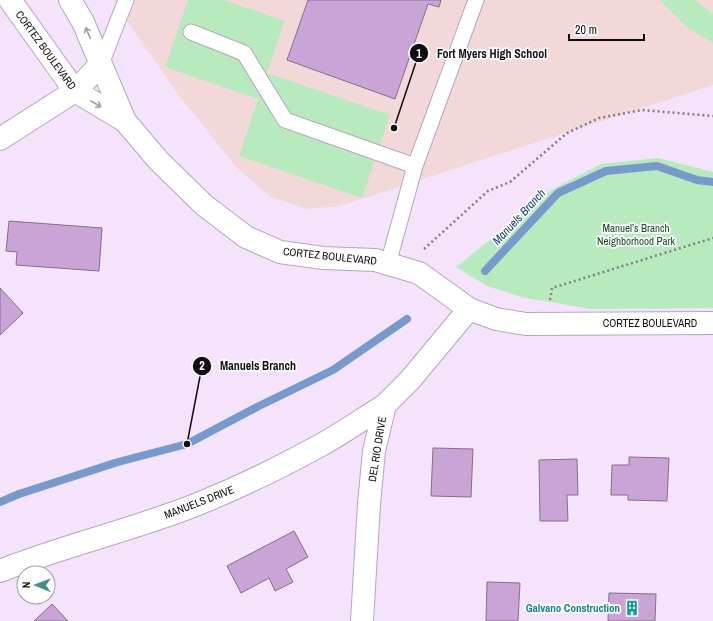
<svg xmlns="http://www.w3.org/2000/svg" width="713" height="621" font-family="'Archivo Narrow',sans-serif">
	<rect width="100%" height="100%" fill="#f4e3fa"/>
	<path fill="#f3d8da" d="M 113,0 L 713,0 L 713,85 L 340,206 L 308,209 L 271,197 L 236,167 L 174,89 Z"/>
	<path fill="#b7ebbe" d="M 188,0 L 224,0 L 285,21 L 267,73 L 390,115 L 362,198 L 239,156 L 258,99 L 165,67 Z
		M 660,0 L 695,0 L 713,14 L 713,43 L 688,28 Z
		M 658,158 L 713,172 L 713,308 L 592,309 L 525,298 L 487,286 L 456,267 L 553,189 L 601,164 Z"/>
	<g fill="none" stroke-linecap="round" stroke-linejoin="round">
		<path stroke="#759acb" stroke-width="8" d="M 485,271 L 558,193 L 606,171 L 657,166 L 697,180 L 713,182
			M 0,502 L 19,494 L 118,462 L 187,444 L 259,406 L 333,370 L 407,319"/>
	</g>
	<path fill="#cba4d7" stroke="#807185" d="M 308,0 L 441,0 L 439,7 L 428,4 L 395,99 L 287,60 Z
		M 9,221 L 102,228 L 99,271 L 16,265 L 17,252 L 6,251 Z
		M 0,288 L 23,313 L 0,335 Z
		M 433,448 L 473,449 L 471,497 L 431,496 Z
		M 629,457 L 669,458 L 667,501 L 628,500 L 628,495 L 611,495 L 612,465 L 629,465 Z
		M 577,459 L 578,495 L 567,495 L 568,521 L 540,521 L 539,460 Z
		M 294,531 L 308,557 L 286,569 L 293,582 L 275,591 L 269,578 L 241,593 L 227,566 Z
		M 487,582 L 520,583 L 518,621 L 486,621 Z
		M 609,593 L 656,594 L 655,621 L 608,621 Z
		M 52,604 L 68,621 L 34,621 Z"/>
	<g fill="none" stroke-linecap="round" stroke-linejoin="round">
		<g stroke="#b6a6bc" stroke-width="17">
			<path id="lane" d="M 191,32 L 244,53 L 285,120 L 415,166
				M 101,64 L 126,0
				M 388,264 L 415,166 L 476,0"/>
		</g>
		<g stroke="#b6a6bc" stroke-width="24">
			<path id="street" d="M 10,0 L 75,91 L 125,121
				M 70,0 L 83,22 L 125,121 L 158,160 L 204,205 L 246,237 L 280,252 L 323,258 L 375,260 L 419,273 L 469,309 L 496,319 L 526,324 L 713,323
				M 0,139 L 75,91 L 101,64
				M 0,571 C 65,545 133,530 198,504 C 240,487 281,467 321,445 C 343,433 364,418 385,405
				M 362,621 L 369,504 L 374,451 L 385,405 L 410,380 L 469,309"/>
		</g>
		<path stroke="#857988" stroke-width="2.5" stroke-dasharray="2 3" stroke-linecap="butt" d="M 424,249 L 488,191 L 510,182 L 567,133 L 599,118 L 642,110 L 713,116
			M 550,300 L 552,288 L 713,238"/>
		<use href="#lane" stroke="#fff" stroke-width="15"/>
		<use href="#street" stroke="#fff" stroke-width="22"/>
	</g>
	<defs><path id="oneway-shaft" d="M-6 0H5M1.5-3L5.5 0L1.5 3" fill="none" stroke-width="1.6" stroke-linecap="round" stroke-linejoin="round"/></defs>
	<g stroke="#a09ea1">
		<use href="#oneway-shaft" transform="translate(88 33) rotate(-113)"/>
		<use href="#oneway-shaft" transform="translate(96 104) rotate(30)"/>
	</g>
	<defs>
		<g id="building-bare" transform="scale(1.2)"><path d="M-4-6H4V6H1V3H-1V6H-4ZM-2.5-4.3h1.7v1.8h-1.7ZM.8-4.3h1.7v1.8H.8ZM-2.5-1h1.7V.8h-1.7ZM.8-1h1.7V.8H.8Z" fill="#0f9aa8" stroke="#fff" stroke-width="2.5" paint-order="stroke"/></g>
	</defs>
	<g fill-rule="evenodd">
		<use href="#building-bare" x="632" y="608"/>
	</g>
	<g text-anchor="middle" stroke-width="3.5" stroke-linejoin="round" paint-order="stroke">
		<g font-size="11" fill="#120c13" stroke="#fff">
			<text transform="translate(46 50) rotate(54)" y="4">CORTEZ BOULEVARD</text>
			<text transform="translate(330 256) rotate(6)" y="4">CORTEZ BOULEVARD</text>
			<text x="650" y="327">CORTEZ BOULEVARD</text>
			<text transform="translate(377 449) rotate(-81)" y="4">DEL RIO DRIVE</text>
			<text transform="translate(199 502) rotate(-21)" y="4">MANUELS DRIVE</text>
		</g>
		<g font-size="11" fill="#144c22" stroke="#fff">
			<text x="636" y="232">Manuel’s Branch<tspan x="636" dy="13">Neighborhood Park</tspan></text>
		</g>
		<g font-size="11" font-weight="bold" fill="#0d838f" stroke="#fff" text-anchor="end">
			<text x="620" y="612">Galvano Construction</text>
		</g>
		<g font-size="12" font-style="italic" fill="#11437f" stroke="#fff">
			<text transform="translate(519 217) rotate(-47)" y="4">Manuels Branch</text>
		</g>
	</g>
	<path fill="none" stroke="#120c13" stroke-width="1.5" d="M394 128L419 53M187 444L202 366"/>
	<g fill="#120c13" stroke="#fff" stroke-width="1.5">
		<circle cx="394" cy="128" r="4"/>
		<circle cx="187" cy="444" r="4"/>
		<circle cx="419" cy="53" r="10"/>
		<circle cx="202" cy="366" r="10"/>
	</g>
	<g font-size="12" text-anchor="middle" font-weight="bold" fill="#fff">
		<text x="419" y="58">1</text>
		<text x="202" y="370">2</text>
	</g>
	<g font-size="12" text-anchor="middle" font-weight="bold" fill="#120c13" stroke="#fff" stroke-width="3.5" stroke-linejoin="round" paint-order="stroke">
		<text x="492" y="58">Fort Myers High School</text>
		<text x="258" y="370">Manuels Branch</text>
	</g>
	<g transform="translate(36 585) rotate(271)"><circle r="19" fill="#ffffff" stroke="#a09ea1"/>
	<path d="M0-3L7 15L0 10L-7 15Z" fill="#478e89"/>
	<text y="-6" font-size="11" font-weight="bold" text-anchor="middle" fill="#120c13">N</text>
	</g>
	<path d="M569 34v6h75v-6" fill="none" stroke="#120c13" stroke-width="2"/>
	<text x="575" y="34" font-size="12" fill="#120c13" stroke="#ffffff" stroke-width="3" paint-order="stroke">20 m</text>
</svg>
